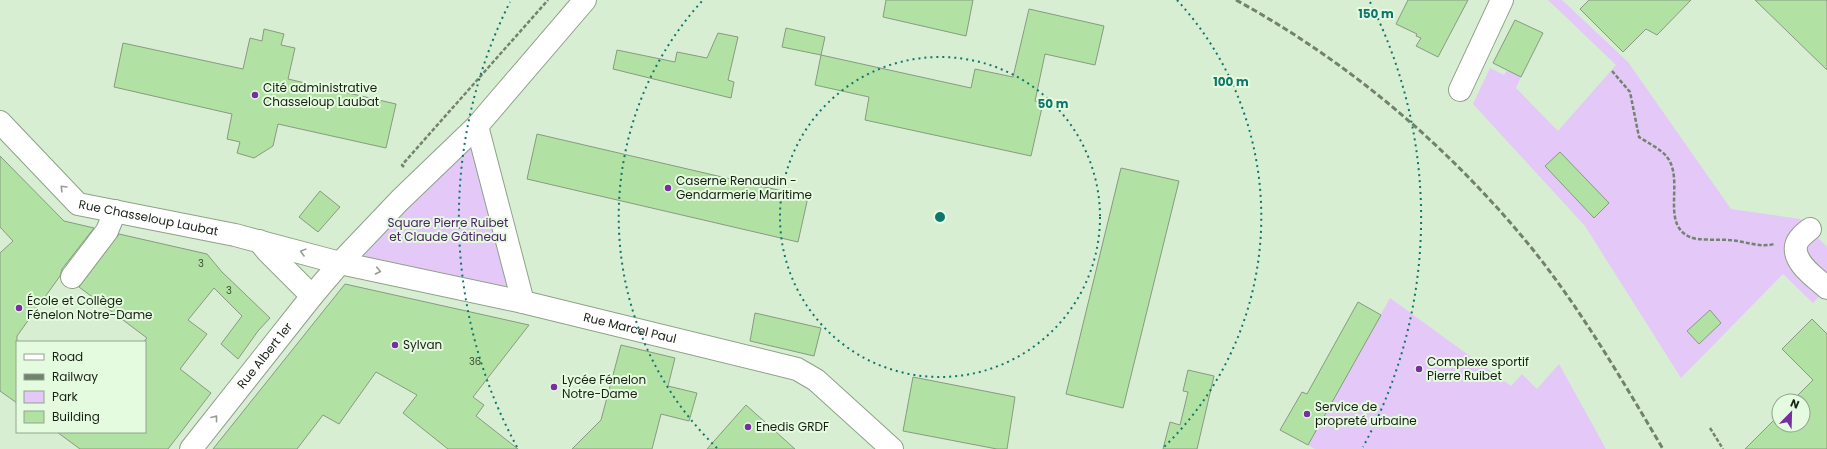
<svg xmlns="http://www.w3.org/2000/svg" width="1827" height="449" font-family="Poppins,sans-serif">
	<rect width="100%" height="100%" fill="#d8eed2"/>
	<path fill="#e3c8f8" d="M 1548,0 L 1562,0 L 1628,62 L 1731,209 L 1800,219 L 1827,247 L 1827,288 L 1813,303 L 1783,274 L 1681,378 L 1585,226 L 1473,104 L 1490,68 L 1504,75 L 1507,70 L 1521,77 L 1516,88 L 1558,131 L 1616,65 Z
		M 477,126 L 523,302 L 340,263 Z
		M 1390,298 L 1511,386 L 1522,374 L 1537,389 L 1559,364 L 1606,449 L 1315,449 L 1308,445 Z"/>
	<path fill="#b1e1a3" stroke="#879b81" d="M 886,0 L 973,0 L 966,36 L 883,17 Z
		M 1408,0 L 1468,0 L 1438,57 L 1416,46 L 1421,38 L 1416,36 L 1417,34 L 1396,24 Z
		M 1589,0 L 1691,0 L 1657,35 L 1646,29 L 1623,52 L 1580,9 Z
		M 1755,0 L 1827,0 L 1827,70 Z
		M 1029,9 L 1104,26 L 1095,65 L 1045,54 L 1035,101 L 1043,103 L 1031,156 L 865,120 L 869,97 L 815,85 L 821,55 L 971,88 L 975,69 L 1013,77 Z
		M 1515,20 L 1543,33 L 1521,77 L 1493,63 Z
		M 786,28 L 825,37 L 821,55 L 782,47 Z
		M 264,29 L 284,34 L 281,45 L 295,48 L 288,79 L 396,104 L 386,148 L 278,124 L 273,146 L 254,158 L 237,153 L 240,142 L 227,139 L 232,114 L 114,87 L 123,43 L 243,69 L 250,38 L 262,41 Z
		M 718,33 L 738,37 L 728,80 L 734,82 L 731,98 L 613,69 L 617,50 L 675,62 L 677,52 L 707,58 Z
		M 537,134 L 808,197 L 798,242 L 527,179 Z
		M 1560,152 L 1609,203 L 1594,218 L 1545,166 Z
		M 0,156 L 64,221 L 94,228 L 62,269 L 60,276 L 17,336 L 17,403 L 0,391 L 0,253 L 13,241 L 0,227 Z
		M 1121,168 L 1179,181 L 1123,408 L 1066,394 Z
		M 320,191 L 340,207 L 318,232 L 299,217 Z
		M 119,234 L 207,254 L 222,272 L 270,318 L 258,331 L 238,359 L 221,344 L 242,316 L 214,288 L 188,320 L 207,334 L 180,369 L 211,393 L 168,449 L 80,449 L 57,432 L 145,432 L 145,340 L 147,338 L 79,287 Z
		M 345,284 L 529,325 L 473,397 L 484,405 L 476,416 L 518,449 L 448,449 L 403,413 L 417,395 L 376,372 L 339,424 L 323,415 L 297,449 L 213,449 Z
		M 1358,302 L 1381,315 L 1308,445 L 1280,430 L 1302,392 L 1307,394 Z
		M 1710,310 L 1721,323 L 1699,344 L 1687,331 Z
		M 755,313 L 821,328 L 814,356 L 750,341 Z
		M 1812,319 L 1827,334 L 1827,449 L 1745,449 L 1779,415 L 1779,425 L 1803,425 L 1803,401 L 1792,401 L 1813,380 L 1782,349 Z
		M 621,345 L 675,358 L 668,386 L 697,393 L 689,421 L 661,414 L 652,449 L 572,449 L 601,420 Z
		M 1188,370 L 1214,376 L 1197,449 L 1163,449 L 1170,422 L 1180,425 L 1188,392 L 1183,391 Z
		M 913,377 L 1015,397 L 1007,449 L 997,449 L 903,431 Z
		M 746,405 L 795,449 L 707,449 Z"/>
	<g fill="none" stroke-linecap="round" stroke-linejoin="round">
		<g stroke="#8ea288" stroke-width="24">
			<g id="minor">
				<path d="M 1460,90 L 1502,0"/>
				<path id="s1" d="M 0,122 L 78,204 L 235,235 L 340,263 L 523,302 L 797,369 L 816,380 L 892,449"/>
				<path d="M 477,126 L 523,302"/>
				<path d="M 1810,229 C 1805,233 1797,239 1796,246 C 1793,263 1816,278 1827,288"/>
				<path d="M 259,241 L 267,251 L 312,296"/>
				<path d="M 72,277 L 107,231 L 115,211"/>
				<path id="s2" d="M 191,449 L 312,296 L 340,263 L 400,200 L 477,126 L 585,0"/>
			</g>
		</g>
		<path stroke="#748270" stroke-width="2.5" stroke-dasharray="4 2" stroke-linecap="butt" d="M 1612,71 L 1630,92 L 1639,137 C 1648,143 1661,149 1667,157 C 1685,180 1660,224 1690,237 C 1698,241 1720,239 1729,240 C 1745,241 1759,248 1774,244
			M 404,167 L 402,165 L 548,0
			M 1710,428 L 1723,449"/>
		<use href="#minor" stroke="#fff" stroke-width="22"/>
		<path stroke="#73816f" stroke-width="3" stroke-dasharray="6 3" stroke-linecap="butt" d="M 1236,0 C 1349,62 1448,146 1530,246 C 1581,309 1622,380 1663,449"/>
	</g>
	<defs><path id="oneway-chevron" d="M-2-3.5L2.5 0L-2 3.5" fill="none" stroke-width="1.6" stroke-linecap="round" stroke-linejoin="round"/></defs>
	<g stroke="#989b96">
		<use href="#oneway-chevron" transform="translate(63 188) rotate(-134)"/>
		<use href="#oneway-chevron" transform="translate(303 252) rotate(-165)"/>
		<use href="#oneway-chevron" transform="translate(378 271) rotate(12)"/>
		<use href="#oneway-chevron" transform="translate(215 418) rotate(-52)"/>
	</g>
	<g fill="none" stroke="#0f766e" stroke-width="2" stroke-dasharray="2 4">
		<circle cx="940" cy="217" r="160"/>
		<path d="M717 448A321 321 0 0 1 703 0M1177 0A321 321 0 0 1 1163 448"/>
		<path d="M517 447A481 481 0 0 1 510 2M1370 2A481 481 0 0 1 1363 447"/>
	</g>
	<g fill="#772ea1" stroke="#e5fbdf" stroke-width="1.5">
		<circle cx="255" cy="95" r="4"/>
		<circle cx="668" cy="188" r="4"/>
		<circle cx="19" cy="308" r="4"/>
		<circle cx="395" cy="345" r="4"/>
		<circle cx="1419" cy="369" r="4"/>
		<circle cx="554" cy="387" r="4"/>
		<circle cx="1307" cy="414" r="4"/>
		<circle cx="748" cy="427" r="4"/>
	</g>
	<g text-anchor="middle" stroke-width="4" stroke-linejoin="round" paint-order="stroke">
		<g font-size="10" fill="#3f5039">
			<text x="201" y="267">3</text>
			<text x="229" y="294">3</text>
			<text x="475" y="365">36</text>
		</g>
		<g font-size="12" fill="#192016" stroke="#e5fbdf" text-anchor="start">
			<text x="263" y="92">Cité administrative<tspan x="263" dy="14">Chasseloup Laubat</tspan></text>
			<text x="676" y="185">Caserne Renaudin -<tspan x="676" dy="14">Gendarmerie Maritime</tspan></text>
			<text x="27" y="305">École et Collège<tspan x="27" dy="14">Fénelon Notre-Dame</tspan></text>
			<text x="403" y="349">Sylvan</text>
			<text x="1427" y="366">Complexe sportif<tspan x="1427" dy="14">Pierre Ruibet</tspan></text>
			<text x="562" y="384">Lycée Fénelon<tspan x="562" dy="14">Notre-Dame</tspan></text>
			<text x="1315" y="411">Service de<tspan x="1315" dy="14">propreté urbaine</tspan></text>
			<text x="756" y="431">Enedis GRDF</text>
		</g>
		<g font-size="12" fill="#192016" stroke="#e5fbdf">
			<text dy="4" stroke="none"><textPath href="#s1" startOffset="185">Rue Chasseloup Laubat</textPath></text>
			<text dy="4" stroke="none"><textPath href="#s1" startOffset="679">Rue Marcel Paul</textPath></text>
			<text dy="4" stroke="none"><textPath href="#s2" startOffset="119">Rue Albert 1er</textPath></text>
		</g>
		<g font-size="12" fill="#50226c" stroke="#e5fbdf">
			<text x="448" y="227">Square Pierre Ruibet<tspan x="448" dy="14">et Claude Gâtineau</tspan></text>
		</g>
	</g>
	<circle cx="940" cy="217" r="6" fill="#0f766e" stroke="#e5fbdf" stroke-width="2"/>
	<g font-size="12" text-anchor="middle" font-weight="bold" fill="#0f766e" stroke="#e5fbdf" stroke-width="4" stroke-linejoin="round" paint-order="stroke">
		<text x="1376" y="18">150 m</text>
		<text x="1231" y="86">100 m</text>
		<text x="1053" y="108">50 m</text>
	</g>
	<rect x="16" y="341" width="130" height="92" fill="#e5fbdf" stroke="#93a38f"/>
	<rect x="24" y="354" width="20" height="6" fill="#ffffff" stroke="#93a38f"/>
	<text x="52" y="361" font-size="12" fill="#192016">Road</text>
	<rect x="24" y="374" width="20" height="6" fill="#73816f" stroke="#93a38f"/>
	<text x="52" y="381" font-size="12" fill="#192016">Railway</text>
	<rect x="24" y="391" width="20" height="12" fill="#e3c8f8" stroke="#93a38f"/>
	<text x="52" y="401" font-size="12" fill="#192016">Park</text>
	<rect x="24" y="411" width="20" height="12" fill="#b1e1a3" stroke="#93a38f"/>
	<text x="52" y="421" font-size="12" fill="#192016">Building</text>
	<g transform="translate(1791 413) rotate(23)"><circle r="19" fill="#e5fbdf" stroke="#93a38f"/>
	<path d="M0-3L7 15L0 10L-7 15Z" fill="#772ea1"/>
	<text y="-6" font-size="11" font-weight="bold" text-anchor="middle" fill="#192016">N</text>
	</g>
</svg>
